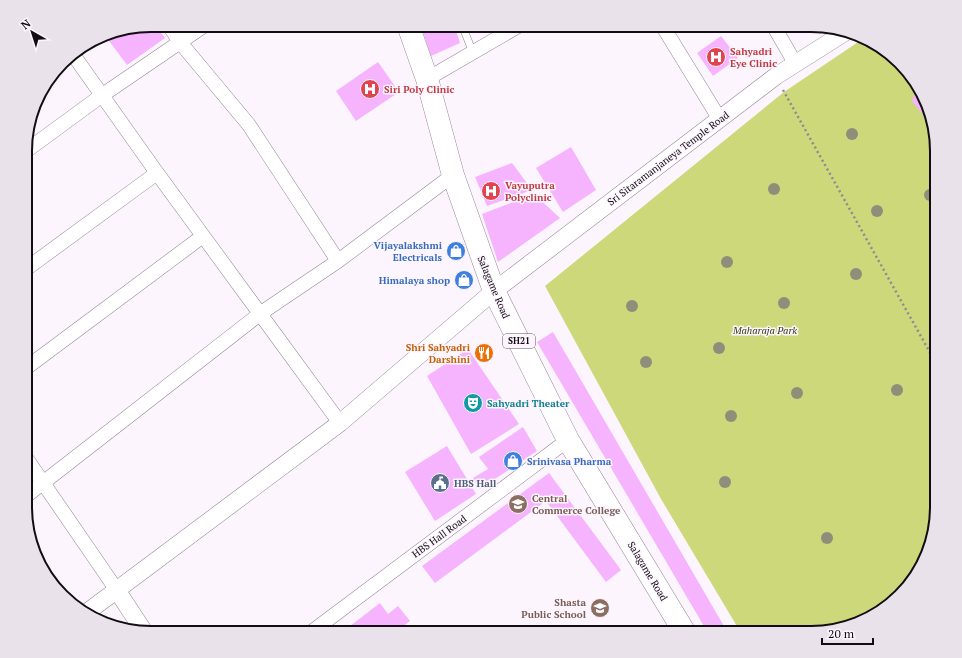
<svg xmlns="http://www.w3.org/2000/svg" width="962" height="658" font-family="'PT Serif',serif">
	<rect width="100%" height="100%" fill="#fdf5fe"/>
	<path fill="#cdd87a" d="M 864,38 L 888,51 L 924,95 L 937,143 L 937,515 L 930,548 L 911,584 L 867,620 L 811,633 L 741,633 L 661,499 L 545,286 L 784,92 Z"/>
	<path fill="#f6b3fe" d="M 151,25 L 155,25 L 165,38 L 127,65 L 104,34 Z
		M 454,25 L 460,43 L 431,56 L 421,26 Z
		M 721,36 L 738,58 L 713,76 L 697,53 Z
		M 378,62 L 399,92 L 356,121 L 336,91 Z
		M 917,87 L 924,95 L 930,117 L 925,117 L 912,101 Z
		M 571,147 L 596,190 L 563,212 L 536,168 Z
		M 512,163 L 532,190 L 487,206 L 475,177 Z
		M 534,194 L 560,218 L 498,262 L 482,214 Z
		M 553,332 L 728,633 L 708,633 L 537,342 Z
		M 468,349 L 519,424 L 471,454 L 427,376 Z
		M 523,427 L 537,451 L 480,489 L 473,478 L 488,469 L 479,457 Z
		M 447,446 L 476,494 L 435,521 L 405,472 Z
		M 549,473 L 621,570 L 606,582 L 546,501 L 435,583 L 422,566 Z
		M 380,603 L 388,614 L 398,606 L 410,621 L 402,627 L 406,633 L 341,633 Z"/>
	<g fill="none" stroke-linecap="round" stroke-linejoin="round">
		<g stroke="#928593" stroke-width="8">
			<path id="service" d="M 462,25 L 473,53"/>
		</g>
		<g stroke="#928593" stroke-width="15">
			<path id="minor" d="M 169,25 L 179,41 L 249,125 L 338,261
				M 662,25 L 719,118
				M 773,25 L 795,63
				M 72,53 L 157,173
				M 427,79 L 520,25
				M 26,151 L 101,96 L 205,25
				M 26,269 L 157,173 L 340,423
				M 26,368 L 203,236
				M 26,458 L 116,589
				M 26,496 L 261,313 L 338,261 L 453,175
				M 310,633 L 568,440"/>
		</g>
		<g stroke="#928593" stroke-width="18">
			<path id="tertiary" d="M 116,589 L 145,633
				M 86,613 L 340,423 L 494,291 L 776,76 L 847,31"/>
		</g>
		<g stroke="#928593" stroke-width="23">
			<path id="primary" d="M 408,25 L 427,79 L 453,175 L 494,291 L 568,440 L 685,633"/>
		</g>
		<path stroke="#8f8990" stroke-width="2.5" stroke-dasharray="2 3" stroke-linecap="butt" d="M 783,90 L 937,365"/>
		<use href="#service" stroke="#fff" stroke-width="7"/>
		<use href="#minor" stroke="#fff" stroke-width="14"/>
		<use href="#tertiary" stroke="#fff" stroke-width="17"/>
		<use href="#primary" stroke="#fff" stroke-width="22"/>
	</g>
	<g fill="#908e7b">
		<circle cx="852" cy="134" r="6"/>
		<circle cx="774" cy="189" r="6"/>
		<circle cx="930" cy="195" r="6"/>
		<circle cx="877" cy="211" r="6"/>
		<circle cx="727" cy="262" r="6"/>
		<circle cx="856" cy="274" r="6"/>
		<circle cx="784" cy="303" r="6"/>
		<circle cx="632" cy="306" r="6"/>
		<circle cx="719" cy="348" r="6"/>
		<circle cx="646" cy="362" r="6"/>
		<circle cx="897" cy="390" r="6"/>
		<circle cx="797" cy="393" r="6"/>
		<circle cx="731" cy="416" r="6"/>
		<circle cx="725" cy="482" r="6"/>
		<circle cx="827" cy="538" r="6"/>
	</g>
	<defs>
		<g id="hospital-disc" transform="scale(1)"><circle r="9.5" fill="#e0444e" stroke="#fdf5fe"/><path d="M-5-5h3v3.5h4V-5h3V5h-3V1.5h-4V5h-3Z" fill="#fff"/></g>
		<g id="shop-disc" transform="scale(1)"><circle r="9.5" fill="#3f7fe0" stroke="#fdf5fe"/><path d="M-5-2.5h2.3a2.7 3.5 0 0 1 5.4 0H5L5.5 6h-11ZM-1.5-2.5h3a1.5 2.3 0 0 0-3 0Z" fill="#fff"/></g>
		<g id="restaurant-disc" transform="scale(1)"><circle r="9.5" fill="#e8710a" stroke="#fdf5fe"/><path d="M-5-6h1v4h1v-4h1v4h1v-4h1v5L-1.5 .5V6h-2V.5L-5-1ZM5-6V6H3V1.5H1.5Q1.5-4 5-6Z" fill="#fff"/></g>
		<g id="theatre-disc" transform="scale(1)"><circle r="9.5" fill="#0f9aa8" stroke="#fdf5fe"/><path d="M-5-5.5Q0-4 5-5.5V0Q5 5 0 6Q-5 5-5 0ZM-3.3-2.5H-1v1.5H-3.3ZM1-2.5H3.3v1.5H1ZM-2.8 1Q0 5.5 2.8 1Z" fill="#fff"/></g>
		<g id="civic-disc" transform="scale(1)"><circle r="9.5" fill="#5c6f8a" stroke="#fdf5fe"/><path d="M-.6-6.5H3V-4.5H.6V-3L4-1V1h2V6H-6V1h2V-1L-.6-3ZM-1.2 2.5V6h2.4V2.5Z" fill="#fff"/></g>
		<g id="university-disc" transform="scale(1)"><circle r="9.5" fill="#8d6e63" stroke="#fdf5fe"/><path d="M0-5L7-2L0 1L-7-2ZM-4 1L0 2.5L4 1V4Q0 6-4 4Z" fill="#fff"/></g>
		<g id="school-disc" transform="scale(1)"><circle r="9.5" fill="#8d6e63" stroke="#fdf5fe"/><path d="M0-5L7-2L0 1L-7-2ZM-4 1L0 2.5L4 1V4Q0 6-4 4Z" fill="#fff"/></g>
	</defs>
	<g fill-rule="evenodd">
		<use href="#hospital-disc" x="716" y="57"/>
		<use href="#hospital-disc" x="370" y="89"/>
		<use href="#hospital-disc" x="491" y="191"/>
		<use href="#shop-disc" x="456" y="251"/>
		<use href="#shop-disc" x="464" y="280"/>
		<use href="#restaurant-disc" x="484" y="353"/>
		<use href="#theatre-disc" x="473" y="403"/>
		<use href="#shop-disc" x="513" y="461"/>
		<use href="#civic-disc" x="440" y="483"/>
		<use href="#university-disc" x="518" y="504"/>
		<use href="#school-disc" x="600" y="608"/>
	</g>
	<g text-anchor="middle" stroke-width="3" stroke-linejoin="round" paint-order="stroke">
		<rect fill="#fdf5fe" stroke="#585359" stroke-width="1" x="503" y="334" width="32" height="14" rx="3"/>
		<g font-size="9" font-weight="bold" fill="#110d12">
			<text x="519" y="344">SH21</text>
		</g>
		<g font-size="10" font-weight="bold" fill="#be3a42" stroke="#fdf5fe" text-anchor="start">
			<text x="730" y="55">Sahyadri<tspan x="730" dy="12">Eye Clinic</tspan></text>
			<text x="384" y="93">Siri Poly Clinic</text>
			<text x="505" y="189">Vayuputra<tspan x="505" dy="12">Polyclinic</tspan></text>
		</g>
		<g font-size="10" fill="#110d12" stroke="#fdf5fe">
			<text transform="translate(668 158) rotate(-37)" y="4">Sri Sitaramanjaneya Temple Road</text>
			<text transform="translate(494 287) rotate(67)" y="4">Salagame Road</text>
			<text transform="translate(439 536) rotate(-36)" y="4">HBS Hall Road</text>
			<text transform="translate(648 571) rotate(59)" y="4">Salagame Road</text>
		</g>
		<g font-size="10" font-weight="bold" fill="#366cbe" stroke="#fdf5fe" text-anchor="end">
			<text x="442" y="249">Vijayalakshmi<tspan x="442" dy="12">Electricals</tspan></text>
			<text x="450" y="284">Himalaya shop</text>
			<text x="527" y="465" text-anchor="start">Srinivasa Pharma</text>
		</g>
		<g font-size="10" font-style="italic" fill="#363910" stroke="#fdf5fe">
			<text x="765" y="334">Maharaja Park</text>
		</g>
		<g font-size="10" font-weight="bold" fill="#c56008" stroke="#fdf5fe" text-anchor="end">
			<text x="470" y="351">Shri Sahyadri<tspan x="470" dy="12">Darshini</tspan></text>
		</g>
		<g font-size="10" font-weight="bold" fill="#0d838f" stroke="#fdf5fe" text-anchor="start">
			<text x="487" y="407">Sahyadri Theater</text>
		</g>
		<g font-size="10" font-weight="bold" fill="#4e5e75" stroke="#fdf5fe" text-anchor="start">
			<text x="454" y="487">HBS Hall</text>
		</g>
		<g font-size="10" font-weight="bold" fill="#785e54" stroke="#fdf5fe" text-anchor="start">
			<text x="532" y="502">Central<tspan x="532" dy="12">Commerce College</tspan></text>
			<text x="586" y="606" text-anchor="end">Shasta<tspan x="586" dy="12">Public School</tspan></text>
		</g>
	</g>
	<path d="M0 0H962V658H0ZM151 32H811A119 119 0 0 1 930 151V507A119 119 0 0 1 811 626H151A119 119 0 0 1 32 507V151A119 119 0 0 1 151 32Z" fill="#eae2eb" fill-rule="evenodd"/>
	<path fill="none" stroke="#110d12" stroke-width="2" d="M151 32H811A119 119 0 0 1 930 151V507A119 119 0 0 1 811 626H151A119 119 0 0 1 32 507V151A119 119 0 0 1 151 32Z"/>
	<g transform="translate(32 32) rotate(321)" stroke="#fdf5fe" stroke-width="3" paint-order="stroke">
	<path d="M0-3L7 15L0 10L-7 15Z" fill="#110d12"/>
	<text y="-6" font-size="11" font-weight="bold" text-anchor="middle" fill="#110d12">N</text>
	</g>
	<path d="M822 638v6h51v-6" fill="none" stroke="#110d12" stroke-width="2"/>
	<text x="828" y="638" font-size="12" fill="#110d12" stroke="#fdf5fe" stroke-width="3" paint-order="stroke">20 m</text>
</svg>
